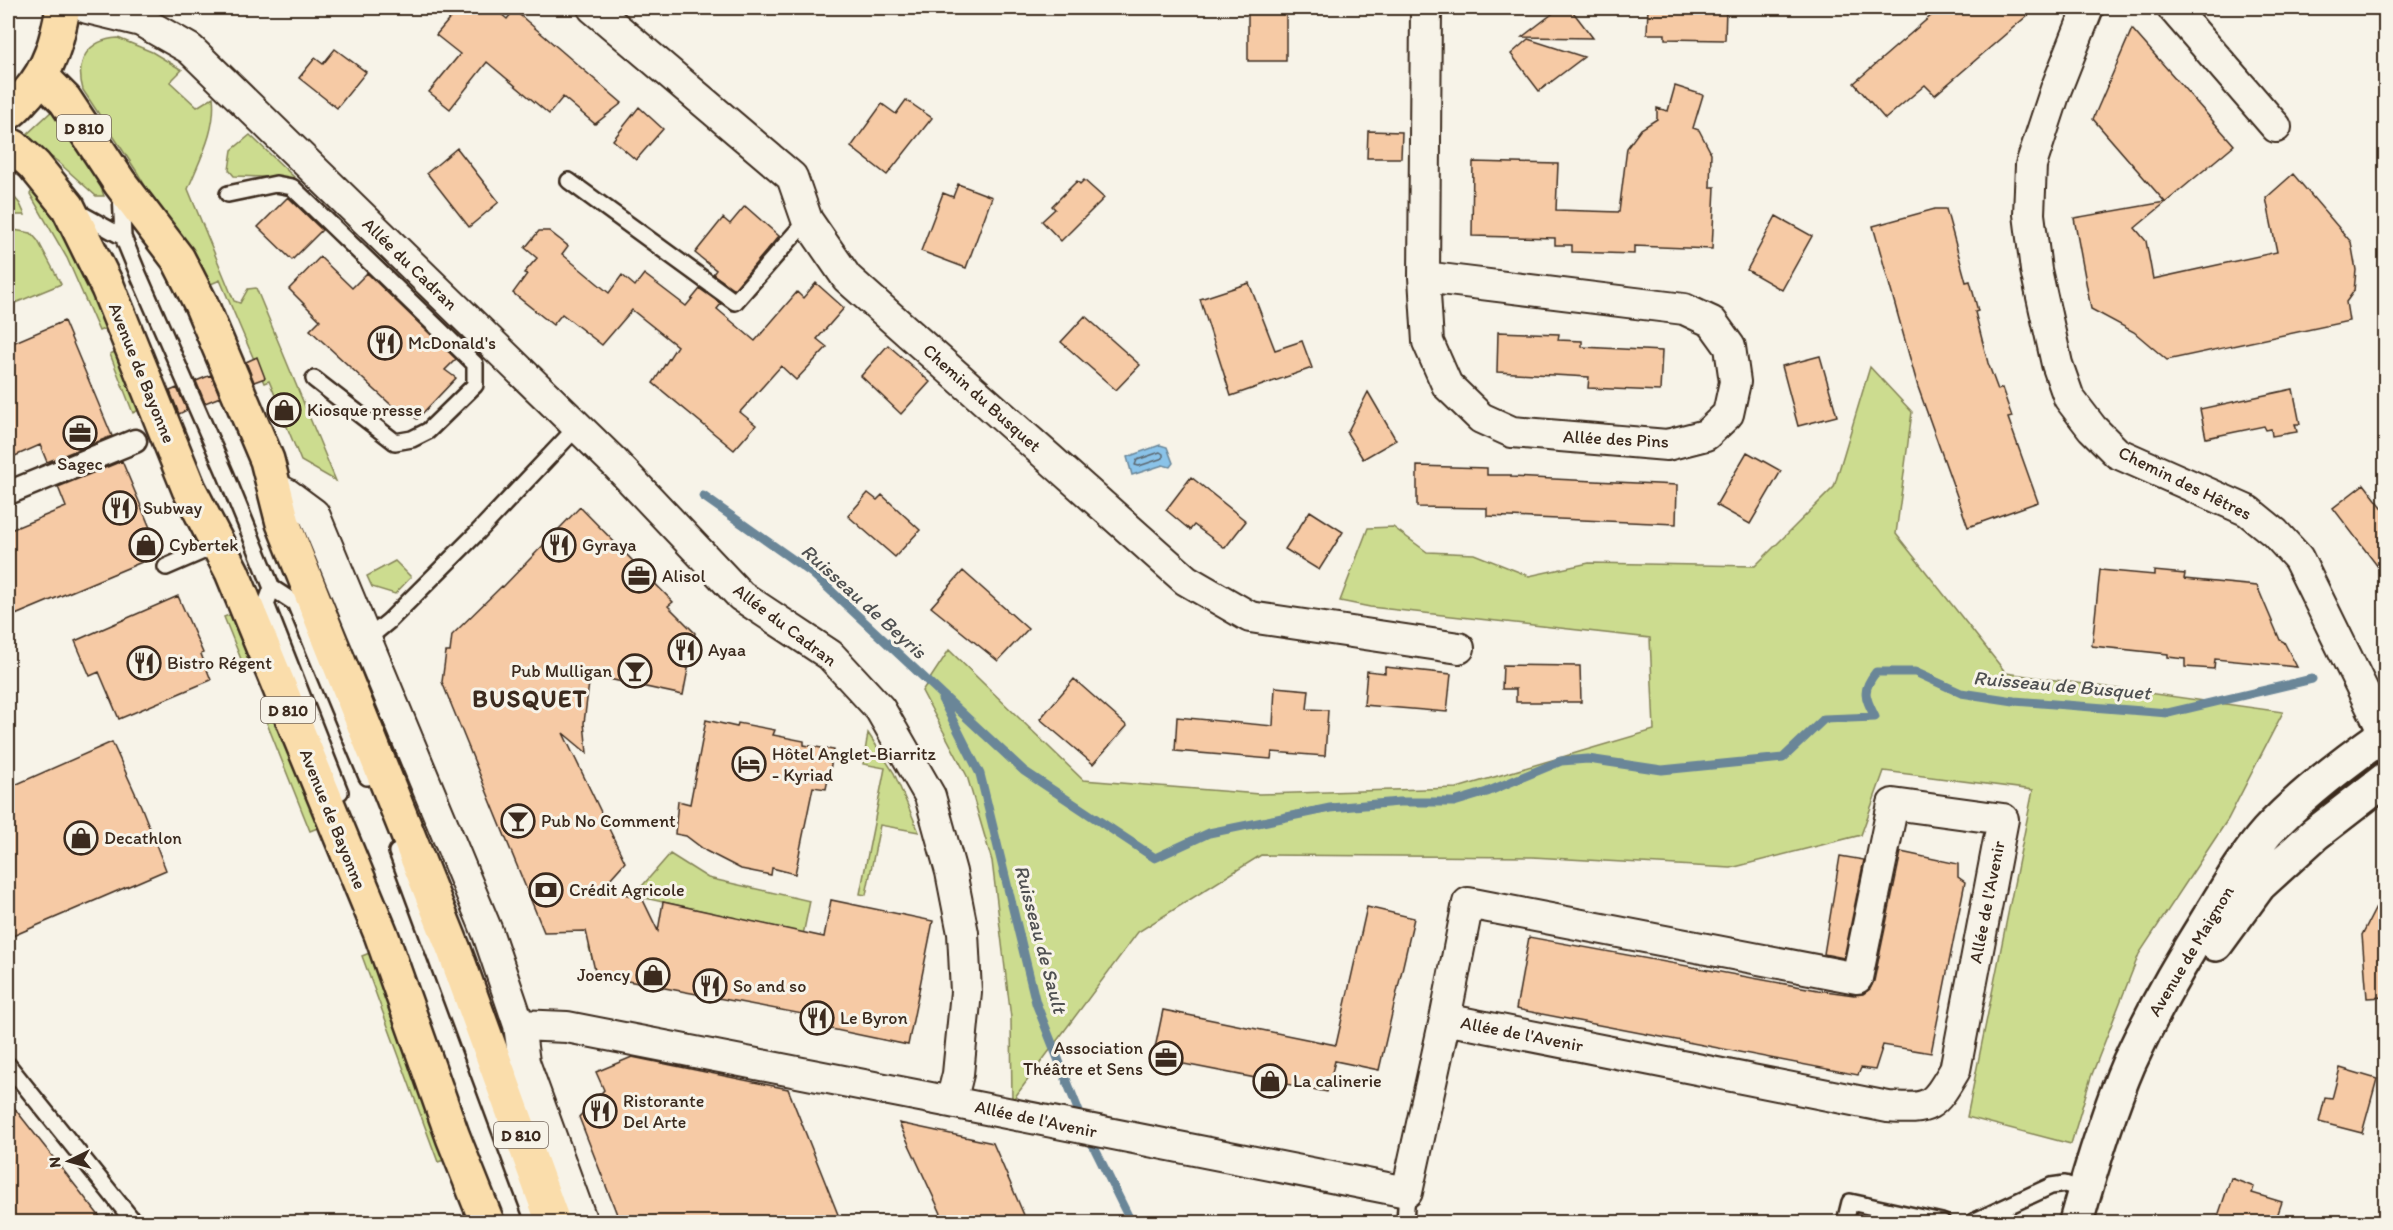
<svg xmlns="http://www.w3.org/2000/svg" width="2393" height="1230" font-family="Itim,sans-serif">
	<rect width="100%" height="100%" fill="#f7f3e8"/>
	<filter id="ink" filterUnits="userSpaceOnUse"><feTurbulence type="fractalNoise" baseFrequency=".0167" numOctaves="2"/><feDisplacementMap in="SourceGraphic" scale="12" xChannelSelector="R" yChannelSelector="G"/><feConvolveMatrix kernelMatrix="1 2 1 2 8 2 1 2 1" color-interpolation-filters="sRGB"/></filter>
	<g filter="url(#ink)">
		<path fill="#ccdc8f" stroke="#848356" stroke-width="1.5" d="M 118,38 L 152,52 L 182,70 L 170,82 L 197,107 L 213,97 C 217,129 200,159 188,189 L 234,301 L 240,303 L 248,289 L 256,288 L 336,481 L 301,461 L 285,422 L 294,418 L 285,397 L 277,400 L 269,381 L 264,383 L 220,280 L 204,287 L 137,172 L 83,90 C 75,61 87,40 118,38 Z
			M 53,110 L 98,179 L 104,196 L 96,196 L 57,161 L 24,137 Z
			M 250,135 L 295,178 L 234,176 L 229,170 L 232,150 Z
			M 36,184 L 56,213 L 111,326 L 99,331 L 67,258 L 30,194 Z
			M 8,190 L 20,204 L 25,215 L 8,215 Z
			M 8,229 L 31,233 L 38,241 L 61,284 L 8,306 Z
			M 120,350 L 143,408 L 133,413 L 110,354 Z
			M 1870,367 L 1912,412 L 1896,534 L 2006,673 L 2283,712 L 2228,819 L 2139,954 L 2091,1077 L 2071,1144 L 1967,1117 L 2033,790 L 1884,771 L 1861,835 L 1731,868 L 1532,857 L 1261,855 L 1138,932 L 1012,1101 L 1011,1018 L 992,861 L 967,776 L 922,691 L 949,650 L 1083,780 L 1259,794 L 1457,788 L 1654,730 L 1650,638 L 1370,607 L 1340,601 L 1368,528 L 1393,527 L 1427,552 L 1474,554 L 1529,576 L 1589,563 L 1755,566 L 1834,487 Z
			M 395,561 L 411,577 L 395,594 L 372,587 L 367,576 Z
			M 237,612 L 258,664 L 245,669 L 224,617 Z
			M 276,706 L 325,825 L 310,831 L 262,711 Z
			M 868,733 L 894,773 L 919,832 L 880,825 L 866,895 L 860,894 L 885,768 L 863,764 Z
			M 670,854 L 708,878 L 810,901 L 794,979 L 794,931 L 645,898 L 592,958 L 589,947 Z
			M 377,950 L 453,1157 L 438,1162 L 362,956 Z"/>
		<path fill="#8ac3e9" stroke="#6a8698" stroke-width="1.5" d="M 1160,445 L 1167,447 L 1173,463 L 1170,467 L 1163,465 L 1132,475 L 1127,457 Z"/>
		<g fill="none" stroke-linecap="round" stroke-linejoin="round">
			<path stroke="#5b676f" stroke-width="1.5" d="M 1160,452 L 1163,454 L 1163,458 L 1139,466 L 1135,465 L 1137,460 Z"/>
			<path stroke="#6a8698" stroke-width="9" d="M 703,496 L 812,573 L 1024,771 L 1155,858 L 1209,833 L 1330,808 L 1399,802 L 1454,802 L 1487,792 L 1561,761 L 1588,759 L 1662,770 L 1783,758 L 1824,719 L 1875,717 C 1865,697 1861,691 1876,672 L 1915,672 L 1961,693 L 2014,701 L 2168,713 L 2312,679
				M 942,699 L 980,774 L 1036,1003 L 1083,1122
				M 1088,1135 L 1131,1222"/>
		</g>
		<path fill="#f6caa5" stroke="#3b2a1e" stroke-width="1.5" d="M 459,8 L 494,8 L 507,19 L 514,10 L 622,103 L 595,124 L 563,97 L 549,114 L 487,62 L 450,109 L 429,92 L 460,54 L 436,35 Z
			M 1248,8 L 1286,8 L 1286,61 L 1248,61 Z
			M 1560,8 L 1570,8 L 1593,38 L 1522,37 Z
			M 1648,8 L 1726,8 L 1725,40 L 1665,39 L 1665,34 L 1647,34 Z
			M 1940,8 L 2036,8 L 1935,95 L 1925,85 L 1885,119 L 1854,83 Z
			M 2132,29 L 2234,145 L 2135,228 L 2146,241 L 2153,279 L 2277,252 L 2266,198 L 2293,174 L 2351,242 L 2356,270 L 2354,291 L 2346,302 L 2349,321 L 2167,360 L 2134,332 L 2091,309 L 2074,218 L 2165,202 L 2093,119 Z
			M 1528,39 L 1584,57 L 1539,91 L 1511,54 Z
			M 335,49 L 366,72 L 337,108 L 299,78 L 315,58 L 323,64 Z
			M 1675,86 L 1703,95 L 1693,128 L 1699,130 L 1711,153 L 1710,187 L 1715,187 L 1712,249 L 1634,246 L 1634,254 L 1572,252 L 1572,245 L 1555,245 L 1555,238 L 1472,236 L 1473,162 L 1558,164 L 1556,210 L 1619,212 L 1627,148 L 1641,129 L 1657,119 L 1657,108 L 1668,111 Z
			M 906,100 L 932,118 L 887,175 L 851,147 L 882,104 L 896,114 Z
			M 639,107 L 663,129 L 636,160 L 613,140 Z
			M 1368,131 L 1402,132 L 1401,158 L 1367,158 Z
			M 457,148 L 499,202 L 469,227 L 427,173 Z
			M 1084,180 L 1104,198 L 1061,241 L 1042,221 L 1055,209 L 1052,206 L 1077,181 L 1080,184 Z
			M 958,184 L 992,197 L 966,268 L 921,251 L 943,193 L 953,197 Z
			M 288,197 L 322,230 L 292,260 L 258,227 Z
			M 745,206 L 779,236 L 734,289 L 713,274 L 716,270 L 695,253 L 723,218 L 730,224 Z
			M 1935,209 L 1946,209 L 1966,282 L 1970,281 L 1978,311 L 1975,312 L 1988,363 L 1998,390 L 2002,388 L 2012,417 L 2008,418 L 2038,502 L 1968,527 L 1918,387 L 1873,226 Z
			M 1776,216 L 1812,236 L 1782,290 L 1747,270 Z
			M 539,231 L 549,231 L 568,246 L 562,254 L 609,293 L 622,275 L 635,286 L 644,274 L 686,306 L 700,289 L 721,304 L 717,309 L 755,341 L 797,292 L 803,298 L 816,283 L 844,308 L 817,339 L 827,347 L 796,380 L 781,366 L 740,412 L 756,425 L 734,450 L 653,383 L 677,346 L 632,310 L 602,345 L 562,314 L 553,325 L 513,293 L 527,274 L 524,273 L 537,258 L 525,248 Z
			M 320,257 L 352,288 L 367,273 L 456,359 L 445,370 L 456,378 L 417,419 L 405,411 L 401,414 L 310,330 L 320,320 L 289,289 Z
			M 1249,283 L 1275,350 L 1302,341 L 1312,368 L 1231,396 L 1200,299 Z
			M 1085,316 L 1140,365 L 1116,390 L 1061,342 Z
			M 64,321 L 112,436 L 47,462 L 40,445 L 8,459 L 8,345 Z
			M 1498,332 L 1559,334 L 1558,340 L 1582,341 L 1582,347 L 1662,351 L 1660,391 L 1588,388 L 1589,377 L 1497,372 Z
			M 888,345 L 930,382 L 901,414 L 861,376 Z
			M 1820,356 L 1837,416 L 1798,426 L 1782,366 Z
			M 257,357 L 265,378 L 254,382 L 246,362 Z
			M 211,375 L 220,397 L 205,403 L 196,381 Z
			M 177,388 L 187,410 L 179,414 L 170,391 Z
			M 2293,389 L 2300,424 L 2295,424 L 2297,432 L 2272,436 L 2271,429 L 2266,430 L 2264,426 L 2206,438 L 2200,409 Z
			M 1368,392 L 1396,440 L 1363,459 L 1347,433 Z
			M 1747,452 L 1781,471 L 1750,524 L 1716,505 Z
			M 122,461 L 161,554 L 8,618 L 8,531 L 66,507 L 58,487 Z
			M 1417,466 L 1487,468 L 1487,475 L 1511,475 L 1511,477 L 1677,485 L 1676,524 L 1487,516 L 1487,508 L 1417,507 Z
			M 1191,477 L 1246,521 L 1225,548 L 1194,525 L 1190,530 L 1166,510 Z
			M 2364,484 L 2385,511 L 2385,576 L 2333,508 Z
			M 868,493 L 877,500 L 882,495 L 920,530 L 895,557 L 848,516 Z
			M 580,507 L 673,602 L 668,606 L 695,633 L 683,695 L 590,675 L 584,723 L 587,753 L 563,733 L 625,862 L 601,889 L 642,898 L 658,931 L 663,902 L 824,937 L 831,900 L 933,921 L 908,1045 L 807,1024 L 808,1015 L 596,975 L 586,931 L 544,932 L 442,682 L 446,652 L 450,652 L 452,635 L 502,586 L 503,587 Z
			M 1310,511 L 1343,532 L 1319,570 L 1285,549 Z
			M 2100,570 L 2154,575 L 2154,571 L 2185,574 L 2184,579 L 2257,586 L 2280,640 L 2284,642 L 2297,667 L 2215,659 L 2214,669 L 2185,667 L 2185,659 L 2168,657 L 2168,654 L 2092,646 Z
			M 963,571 L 1028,629 L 998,661 L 931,607 Z
			M 178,596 L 203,653 L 201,654 L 211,680 L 119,719 L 99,672 L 90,676 L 75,641 Z
			M 1503,665 L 1580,666 L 1581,702 L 1516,702 L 1516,689 L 1502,689 Z
			M 1385,667 L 1451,674 L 1447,712 L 1364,705 L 1367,671 L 1385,673 Z
			M 1074,679 L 1127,726 L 1093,764 L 1040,719 Z
			M 1275,687 L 1309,690 L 1307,709 L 1328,710 L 1325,756 L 1272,752 L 1271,759 L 1175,751 L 1177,717 L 1273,726 Z
			M 706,720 L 737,727 L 738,723 L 775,730 L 773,735 L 804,741 L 804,745 L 834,750 L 826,789 L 813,787 L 795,874 L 772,868 L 771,875 L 741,869 L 706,851 L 686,836 L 675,834 L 678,801 L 690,804 Z
			M 112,742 L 141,806 L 166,870 L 8,938 L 8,788 Z
			M 1901,852 L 1958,864 L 1958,877 L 1965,882 L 1931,1053 L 1883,1045 L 1875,1070 L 1861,1068 L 1858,1075 L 1516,1009 L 1529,937 L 1818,990 L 1854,995 L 1863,994 L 1870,989 L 1874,981 Z
			M 1840,856 L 1864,860 L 1844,958 L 1824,954 Z
			M 2385,890 L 2385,997 L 2367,998 L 2362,935 Z
			M 1367,907 L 1414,918 L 1379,1070 L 1335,1061 L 1327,1092 L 1153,1058 L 1163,1010 L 1336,1045 Z
			M 632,1057 L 788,1089 L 841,1222 L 620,1222 L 579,1117 L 604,1090 L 596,1072 Z
			M 2340,1068 L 2377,1079 L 2362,1133 L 2319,1122 L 2325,1098 L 2332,1099 Z
			M 8,1100 L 104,1222 L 8,1222 Z
			M 899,1123 L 993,1143 L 1027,1222 L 945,1222 Z
			M 2231,1178 L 2254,1187 L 2252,1193 L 2282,1202 L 2275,1222 L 2216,1222 Z"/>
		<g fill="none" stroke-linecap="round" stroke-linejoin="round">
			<g stroke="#3b2a1e" stroke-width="20">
				<path id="service" d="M 569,181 L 735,302 L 807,220
					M 121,192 L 123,237 L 139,276 L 226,475 L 272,588 L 295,603 L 367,777
					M 228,194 L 276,184 L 292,187 L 475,364 L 475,385 L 428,431 L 412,439 L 395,442 L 314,379
					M 76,211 L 123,237
					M 166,567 L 217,545
					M 272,588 L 266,604 L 340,792
					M 366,640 L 389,621 L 478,532 L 577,427
					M 397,852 L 534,1222
					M 8,1065 L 134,1222
					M 1405,1222 L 1407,1192
					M 1845,1222 L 1850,1202 L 1942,1222
					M 1973,1222 L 2051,1186 L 2065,1184 L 2085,1191"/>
			</g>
			<g stroke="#3b2a1e" stroke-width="27">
				<path id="pedestrian" d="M 8,493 L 135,441"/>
			</g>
			<g stroke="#3b2a1e" stroke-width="34">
				<path id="minor" d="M 87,8 L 141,21 L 190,49 L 614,462 L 741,596 L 830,655 L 880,709 L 930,796 L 951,872 L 963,933 L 966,992 L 958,1074 L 951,1102 L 567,1027 L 519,1025
					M 593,8 L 792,177 L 807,220 L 847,278 L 1186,580 L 1250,617 L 1459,648
					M 2088,8 L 2056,89 L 2031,165 L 2029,214 L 2036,270 L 2057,364 L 2069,398 L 2092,428 L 2117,453 L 2248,511 L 2275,533 L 2298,558 L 2386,737
					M 2173,8 L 2276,127
					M 1424,277 L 1684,309 L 1712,322 L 1730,347 L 1735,382 L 1728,414 L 1706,435 L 1667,445 L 1512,432 L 1481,418 L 1447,385 L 1428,342 L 1424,277 L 1426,8
					M 273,487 L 287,494 L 314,514 L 487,931 L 519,1025 L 524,1062 L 582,1222
					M 951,1102 L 1407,1192 L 1445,1019 L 1888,1107 C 1931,1110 1933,1107 1955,1070 L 2003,819 L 1893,804 L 1857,978 L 1468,903 L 1445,1019"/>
			</g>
			<g stroke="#3b2a1e" stroke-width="38">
				<path id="tertiary" d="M 2216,944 L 2259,885 L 2315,834 L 2386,779
					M 2076,1222 C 2091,1168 2107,1114 2129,1063 C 2152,1013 2179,965 2208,919 C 2226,890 2244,858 2267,832 C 2300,796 2346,761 2386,733"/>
			</g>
			<g stroke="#3b2a1e" stroke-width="38">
				<path id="primary" d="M 42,77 L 65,100 L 120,183 L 178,259 L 201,304 L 267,460 L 283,523 L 454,950 L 553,1222
					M 8,113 C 16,108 21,100 28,93 C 50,68 57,41 63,8
					M 8,144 L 14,147 L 34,165 L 68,207 L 108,288 L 189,489 L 232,572 L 381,934 L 453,1137 L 487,1222"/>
			</g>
			<use href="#service" stroke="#f7f3e8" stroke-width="15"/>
			<use href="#pedestrian" stroke="#f7f3e8" stroke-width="22"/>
			<use href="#minor" stroke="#f7f3e8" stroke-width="30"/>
			<use href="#tertiary" stroke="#f7f3e8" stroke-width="33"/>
			<use href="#primary" stroke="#faddab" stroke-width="33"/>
		</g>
	</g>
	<defs>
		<g id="restaurant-ring" transform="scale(1.725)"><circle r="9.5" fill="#f7f3e8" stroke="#3b2a1e" stroke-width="1.5"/><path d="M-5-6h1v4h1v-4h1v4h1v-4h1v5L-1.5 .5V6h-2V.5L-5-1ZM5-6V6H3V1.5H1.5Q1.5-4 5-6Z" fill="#3b2a1e"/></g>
		<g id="shop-ring" transform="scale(1.725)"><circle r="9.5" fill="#f7f3e8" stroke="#3b2a1e" stroke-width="1.5"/><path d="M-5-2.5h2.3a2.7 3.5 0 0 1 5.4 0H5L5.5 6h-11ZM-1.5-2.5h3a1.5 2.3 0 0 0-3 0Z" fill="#3b2a1e"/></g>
		<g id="office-ring" transform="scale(1.725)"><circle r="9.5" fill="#f7f3e8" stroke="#3b2a1e" stroke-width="1.5"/><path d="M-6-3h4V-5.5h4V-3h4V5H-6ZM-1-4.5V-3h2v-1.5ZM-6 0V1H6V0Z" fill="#3b2a1e"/></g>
		<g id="bar-ring" transform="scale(1.725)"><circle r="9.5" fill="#f7f3e8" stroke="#3b2a1e" stroke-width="1.5"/><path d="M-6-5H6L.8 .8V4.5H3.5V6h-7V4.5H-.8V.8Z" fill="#3b2a1e"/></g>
		<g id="hotel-ring" transform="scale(1.725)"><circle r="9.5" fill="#f7f3e8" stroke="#3b2a1e" stroke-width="1.5"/><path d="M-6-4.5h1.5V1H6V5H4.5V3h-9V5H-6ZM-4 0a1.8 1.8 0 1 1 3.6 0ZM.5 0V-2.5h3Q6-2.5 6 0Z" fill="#3b2a1e"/></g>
		<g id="bank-ring" transform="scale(1.725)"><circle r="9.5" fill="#f7f3e8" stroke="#3b2a1e" stroke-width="1.5"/><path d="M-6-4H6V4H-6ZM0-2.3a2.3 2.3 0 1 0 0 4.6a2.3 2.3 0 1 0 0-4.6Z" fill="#3b2a1e"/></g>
	</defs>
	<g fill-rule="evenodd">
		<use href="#restaurant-ring" x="385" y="343"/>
		<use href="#shop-ring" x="284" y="410"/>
		<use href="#office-ring" x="80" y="433"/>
		<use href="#restaurant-ring" x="120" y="508"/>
		<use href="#shop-ring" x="146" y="545"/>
		<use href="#restaurant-ring" x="559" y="545"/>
		<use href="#office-ring" x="639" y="576"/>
		<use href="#restaurant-ring" x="685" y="650"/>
		<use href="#restaurant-ring" x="144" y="663"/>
		<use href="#bar-ring" x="635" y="671"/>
		<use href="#hotel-ring" x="749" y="764"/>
		<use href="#bar-ring" x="518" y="821"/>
		<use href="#shop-ring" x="81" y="838"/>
		<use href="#bank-ring" x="546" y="890"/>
		<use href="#shop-ring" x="653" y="975"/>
		<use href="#restaurant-ring" x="710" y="986"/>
		<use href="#restaurant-ring" x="817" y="1018"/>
		<use href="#office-ring" x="1166" y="1058"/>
		<use href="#shop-ring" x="1270" y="1081"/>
		<use href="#restaurant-ring" x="600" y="1111"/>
	</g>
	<g text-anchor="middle" stroke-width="6" stroke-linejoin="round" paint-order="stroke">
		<g fill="#f7f3e8" stroke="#73665b" stroke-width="1.5">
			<rect x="57" y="115" width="54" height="26" rx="4.5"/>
			<rect x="261" y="697" width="54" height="26" rx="4.5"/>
			<rect x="494" y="1122" width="54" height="26" rx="4.5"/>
		</g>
		<g font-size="16" font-weight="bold" fill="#3b2a1e">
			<text x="84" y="134">D 810</text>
			<text x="288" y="716">D 810</text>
			<text x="521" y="1141">D 810</text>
		</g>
		<g font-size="18" fill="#3b2a1e" stroke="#f7f3e8">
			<text transform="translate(410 264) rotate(44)" y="6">Allée du Cadran</text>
			<text transform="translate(142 373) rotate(68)" y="6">Avenue de Bayonne</text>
			<text transform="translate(982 398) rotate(42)" y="6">Chemin du Busquet</text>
			<text transform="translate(1616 439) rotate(3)" y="6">Allée des Pins</text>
			<text transform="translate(2185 483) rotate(26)" y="6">Chemin des Hêtres</text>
			<text transform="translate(785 625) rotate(37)" y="6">Allée du Cadran</text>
			<text transform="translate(333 819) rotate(68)" y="6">Avenue de Bayonne</text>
			<text transform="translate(1987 902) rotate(-79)" y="6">Allée de l'Avenir</text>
			<text transform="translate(2191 951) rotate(-59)" y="6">Avenue de Maignon</text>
			<text transform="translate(1522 1034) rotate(11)" y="6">Allée de l'Avenir</text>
			<text transform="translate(1036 1119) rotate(12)" y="6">Allée de l'Avenir</text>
		</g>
		<g font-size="18" fill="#3b2a1e" stroke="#f7f3e8" text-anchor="start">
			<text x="408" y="349">McDonald's</text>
			<text x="307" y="416">Kiosque presse</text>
			<text x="80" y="470" text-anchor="middle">Sagec</text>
			<text x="143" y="514">Subway</text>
			<text x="169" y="551">Cybertek</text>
			<text x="582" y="551">Gyraya</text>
			<text x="662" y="582">Alisol</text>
			<text x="708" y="656">Ayaa</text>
			<text x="167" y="669">Bistro Régent</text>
			<text x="612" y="677" text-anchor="end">Pub Mulligan</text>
			<text x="772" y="760">Hôtel Anglet-Biarritz<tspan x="772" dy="21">- Kyriad</tspan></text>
			<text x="541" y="827">Pub No Comment</text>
			<text x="104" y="844">Decathlon</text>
			<text x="569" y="896">Crédit Agricole</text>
			<text x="630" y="981" text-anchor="end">Joency</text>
			<text x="733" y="992">So and so</text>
			<text x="840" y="1024">Le Byron</text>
			<text x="1143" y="1054" text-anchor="end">Association<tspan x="1143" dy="21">Théâtre et Sens</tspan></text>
			<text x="1293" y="1087">La calinerie</text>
			<text x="623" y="1107">Ristorante<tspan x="623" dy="21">Del Arte</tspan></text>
		</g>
		<g font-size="20" font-style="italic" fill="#4f5051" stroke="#f7f3e8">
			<text transform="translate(864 601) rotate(42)" y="7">Ruisseau de Beyris</text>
			<text transform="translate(2062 685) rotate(5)" y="7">Ruisseau de Busquet</text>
			<text transform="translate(1041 939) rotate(75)" y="7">Ruisseau de Sault</text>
		</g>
		<g font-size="24" font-weight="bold" letter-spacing="1.5" fill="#3b2a1e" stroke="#f7f3e8">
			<text x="530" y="707">BUSQUET</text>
		</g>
	</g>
	<rect width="2393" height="1230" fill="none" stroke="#f7f3e8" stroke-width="30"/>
	<rect x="15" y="15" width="2363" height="1200" fill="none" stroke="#3b2a1e" stroke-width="2" filter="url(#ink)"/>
	<g transform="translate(69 1161) rotate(265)" stroke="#f7f3e8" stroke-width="4.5" paint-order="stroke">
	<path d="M0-4.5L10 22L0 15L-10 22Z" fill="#3b2a1e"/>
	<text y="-9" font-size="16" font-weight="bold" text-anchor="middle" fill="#3b2a1e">N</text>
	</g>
</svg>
